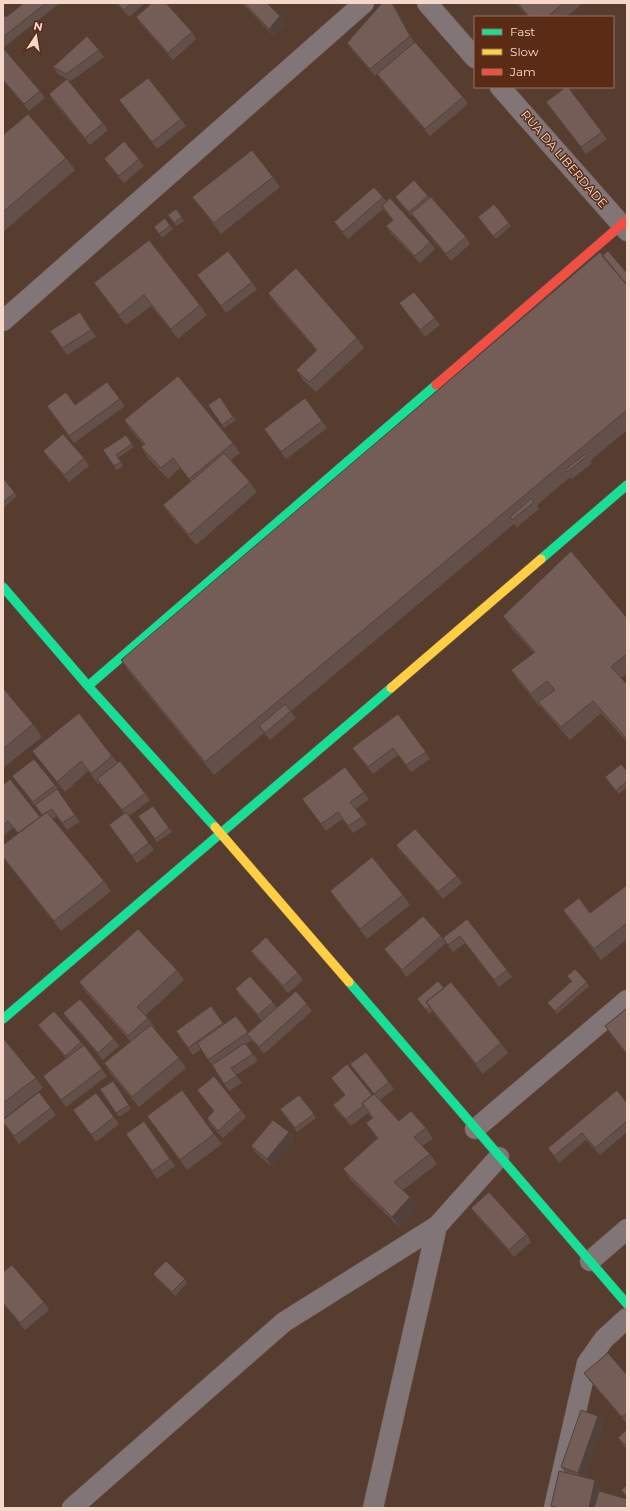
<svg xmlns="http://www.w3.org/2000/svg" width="630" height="1511" font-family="Montserrat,sans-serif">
	<rect width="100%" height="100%" fill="#573d30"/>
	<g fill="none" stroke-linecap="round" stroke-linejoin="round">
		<g stroke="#705a4f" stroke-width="21">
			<path id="street" d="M 427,3 L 475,58
				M 500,87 L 627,231
				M 3,321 L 364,3
				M 475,1129 L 627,1000
				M 590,1261 L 627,1229
				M 72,1508 L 284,1322 L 437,1226
				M 373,1508 L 437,1226 L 499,1157
				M 554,1508 L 587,1363 L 604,1339 L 627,1318"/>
		</g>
		<g stroke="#705a4f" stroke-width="10">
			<path id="fast" d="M 541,559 L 627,485
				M 3,587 L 88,686 L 215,827
				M 88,686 L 436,385
				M 349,982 L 627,1304
				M 3,1019 L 391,688"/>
		</g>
		<g stroke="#705a4f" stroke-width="10">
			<path id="slow" d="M 391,688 L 541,559
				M 215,827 L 349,982"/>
		</g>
		<g stroke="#705a4f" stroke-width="10">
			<path id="jam" d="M 436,385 L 627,220"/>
		</g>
		<use href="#street" stroke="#817577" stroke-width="20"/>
		<use href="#fast" stroke="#16e098" stroke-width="9"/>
		<use href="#slow" stroke="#ffcf43" stroke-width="9"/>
		<use href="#jam" stroke="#f24e42" stroke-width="9"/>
	</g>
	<path fill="#64504a" d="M 24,3 L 60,3 L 3,48 L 3,14 L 6,17 Z
		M 116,3 L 145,3 L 129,17 Z
		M 242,3 L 267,3 L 285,24 L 274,36 Z
		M 393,3 L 414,42 L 463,97 L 468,104 L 430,136 L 382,81 L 377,74 L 391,63 L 375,76 L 352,50 L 347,43 Z
		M 516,3 L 579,3 L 581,5 L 566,17 L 528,17 Z
		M 136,17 L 192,32 L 196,39 L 173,60 L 141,24 Z
		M 3,48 L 40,91 L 45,98 L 29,111 L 3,81 Z
		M 99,50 L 104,57 L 71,81 L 58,74 L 53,67 Z
		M 49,94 L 103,123 L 108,130 L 90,145 L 53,101 Z
		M 119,100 L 181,119 L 186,126 L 157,149 Z
		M 546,102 L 602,132 L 607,139 L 586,154 Z
		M 3,135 L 66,158 L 75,170 L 3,232 Z
		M 104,159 L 139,159 L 144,166 L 124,183 L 109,166 Z
		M 273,177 L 280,187 L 221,234 L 200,207 L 192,197 Z
		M 428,196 L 466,237 L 470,244 L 451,261 L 416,220 L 412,215 L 411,216 L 395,197 Z
		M 383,197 L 387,202 L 430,242 L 435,249 L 420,263 L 391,233 L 386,226 L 393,221 L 383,209 L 348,239 L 339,229 L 334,222 Z
		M 176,209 L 184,221 L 176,226 L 168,215 Z
		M 478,217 L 509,223 L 511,226 L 496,239 Z
		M 165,218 L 173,229 L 162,238 L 154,227 Z
		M 602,256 L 627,273 L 627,430 L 590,461 L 592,463 L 572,479 L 570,477 L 537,505 L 539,509 L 517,527 L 514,524 L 291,711 L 296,718 L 270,740 L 264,733 L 214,775 L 130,673 L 121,660 Z
		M 197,275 L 252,282 L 257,289 L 226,313 Z
		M 94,283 L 200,305 L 207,315 L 178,339 L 151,306 L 126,325 L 101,293 Z
		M 268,293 L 357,338 L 364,348 L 316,392 L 303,380 L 296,370 L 316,350 L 275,303 Z
		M 399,303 L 435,318 L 440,325 L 425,337 Z
		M 85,319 L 96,337 L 67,355 L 62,348 Z
		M 107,382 L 125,406 L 74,443 L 47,406 L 75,405 Z
		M 220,397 L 236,420 L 224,428 L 208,405 Z
		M 124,420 L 233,443 L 240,453 L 231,460 L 250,482 L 257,492 L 196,545 L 170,515 L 163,505 L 191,482 L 180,468 L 168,479 L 148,458 L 141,447 L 144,445 L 131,430 Z
		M 322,421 L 327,428 L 286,459 L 264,429 Z
		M 129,438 L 134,447 L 118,458 L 123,466 L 117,470 L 103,450 Z
		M 43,451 L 84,458 L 89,466 L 69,482 L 48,458 Z
		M 3,478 L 17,496 L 3,508 Z
		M 503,616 L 627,618 L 627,674 L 621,678 L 627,684 L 627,742 L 601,713 L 570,740 L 547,714 L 541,706 L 540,707 L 520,683 L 511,670 L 534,653 L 512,629 Z
		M 3,688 L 33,724 L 42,737 L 3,768 Z
		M 398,714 L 430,759 L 411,772 L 398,755 L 373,774 L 357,755 L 352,748 Z
		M 32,751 L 112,756 L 118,763 L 145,793 L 150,800 L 129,816 L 154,850 L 137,863 L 109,825 L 124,813 L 100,783 L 98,784 L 88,771 L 65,792 L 40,761 Z
		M 627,771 L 627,787 L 619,794 L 605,777 Z
		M 12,776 L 55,785 L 60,792 L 59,792 L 80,822 L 67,830 L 57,816 L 52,819 L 104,881 L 111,891 L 61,931 L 3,858 L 3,845 L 18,834 L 13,828 L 3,836 L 3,785 L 40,817 L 42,815 Z
		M 364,792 L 369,799 L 356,809 L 367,824 L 353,833 L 342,819 L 326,831 L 302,799 Z
		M 153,806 L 172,832 L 157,842 L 138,816 Z
		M 396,845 L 457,876 L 462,883 L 443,899 L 401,852 Z
		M 627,885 L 627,939 L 601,960 L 570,920 L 563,910 L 590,913 Z
		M 330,891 L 403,895 L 410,905 L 367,939 L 337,901 Z
		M 467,919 L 512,977 L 499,987 L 465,943 L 453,952 L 443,938 Z
		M 441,936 L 446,943 L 407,977 L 389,956 L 384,949 Z
		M 251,951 L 298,973 L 303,980 L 288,993 L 256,958 Z
		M 177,970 L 184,980 L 146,1015 L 155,1028 L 154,1029 L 179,1058 L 186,1068 L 139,1107 L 111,1074 L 104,1063 L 131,1042 L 86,992 L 79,982 Z
		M 567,976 L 587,982 L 589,986 L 557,1014 L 547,1003 L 571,982 Z
		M 444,988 L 501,1043 L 508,1053 L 483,1074 L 432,1011 L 429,1014 L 417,999 Z
		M 235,989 L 273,1002 L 277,1008 L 307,1004 L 312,1011 L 264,1054 L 252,1040 L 246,1044 L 258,1061 L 236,1075 L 242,1083 L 229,1091 L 201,1049 L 193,1055 L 176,1031 L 211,1006 L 224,1024 L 236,1016 L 249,1033 L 262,1021 L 240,996 Z
		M 627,1008 L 627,1055 L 614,1039 L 605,1026 Z
		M 63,1013 L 114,1039 L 119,1046 L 103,1060 L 68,1020 Z
		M 38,1025 L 81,1042 L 107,1076 L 66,1107 L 48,1083 L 66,1058 L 43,1032 Z
		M 3,1038 L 36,1078 L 43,1088 L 4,1118 L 3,1116 Z
		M 350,1064 L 389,1082 L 394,1089 L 380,1100 L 399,1121 L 426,1128 L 433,1139 L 422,1146 L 430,1154 L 437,1164 L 403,1190 L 410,1197 L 417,1208 L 399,1227 L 350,1179 L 343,1169 L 377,1138 L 366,1123 L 372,1118 L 368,1113 L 351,1126 L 338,1112 L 333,1105 L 345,1095 L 331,1078 L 372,1095 L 374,1094 Z
		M 113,1081 L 131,1109 L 119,1117 L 100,1089 Z
		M 197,1090 L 241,1110 L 246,1117 L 223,1138 L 211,1125 L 207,1118 L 214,1111 L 202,1097 Z
		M 299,1095 L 316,1118 L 297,1132 L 280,1109 Z
		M 627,1103 L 627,1132 L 600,1155 L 586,1140 L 559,1163 L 548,1148 Z
		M 51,1108 L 56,1115 L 19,1144 L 3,1122 Z
		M 73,1110 L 114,1117 L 119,1124 L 96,1142 Z
		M 147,1116 L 214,1134 L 222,1144 L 187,1170 Z
		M 144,1121 L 175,1166 L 157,1179 L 126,1134 Z
		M 289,1132 L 294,1140 L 271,1166 L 256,1153 L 251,1146 Z
		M 471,1208 L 527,1234 L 531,1242 L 514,1257 L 476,1215 Z
		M 3,1272 L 44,1302 L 49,1310 L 25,1330 L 3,1304 Z
		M 153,1274 L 185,1279 L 187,1283 L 175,1296 L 156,1278 Z
		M 584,1373 L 627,1375 L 627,1424 L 589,1380 Z
		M 598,1416 L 603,1423 L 584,1477 L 595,1480 L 600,1487 L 599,1491 L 627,1508 L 552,1508 L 551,1506 L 565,1473 L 561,1467 Z
		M 627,1429 L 627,1449 L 623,1445 L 618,1438 Z"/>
	<path fill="#51413c" d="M 392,3 L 393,4 L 415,43 L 410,36 Z
		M 280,16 L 285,24 L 274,36 L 269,29 Z
		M 289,1132 L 294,1140 L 271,1166 L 267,1159 Z
		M 410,1197 L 417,1208 L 399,1227 L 392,1217 Z
		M 598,1416 L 603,1423 L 583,1480 L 578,1473 Z
		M 595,1480 L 600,1487 L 595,1508 L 589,1508 Z"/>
	<path fill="#745d56" stroke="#51413c" d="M 24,3 L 46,3 L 3,37 L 3,14 L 6,17 Z
		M 117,3 L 132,3 L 124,10 Z
		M 152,3 L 166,3 L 192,32 L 168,53 L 136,17 Z
		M 244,3 L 267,3 L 280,16 L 269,29 Z
		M 382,3 L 392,3 L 410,36 L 370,69 L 347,43 Z
		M 518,3 L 564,3 L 547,17 L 529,17 Z
		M 87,36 L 99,50 L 66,74 L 53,67 Z
		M 415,42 L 463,97 L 425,129 L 377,74 Z
		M 3,48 L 40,91 L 24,104 L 3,80 Z
		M 148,78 L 181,119 L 152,142 L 119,100 Z
		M 67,79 L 103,123 L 85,138 L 49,94 Z
		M 566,87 L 568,87 L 602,132 L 581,147 L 546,102 Z
		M 28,114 L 66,158 L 3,212 L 3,135 Z
		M 124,141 L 139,159 L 119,176 L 104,159 Z
		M 252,150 L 273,177 L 214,223 L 192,197 Z
		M 414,180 L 428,196 L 409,212 L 395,197 Z
		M 374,187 L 383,197 L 343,232 L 334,222 Z
		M 431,197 L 466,237 L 446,254 L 411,213 Z
		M 390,198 L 430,242 L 415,256 L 386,226 L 393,220 L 382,206 Z
		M 494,204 L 509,223 L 493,236 L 478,217 Z
		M 176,209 L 182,217 L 174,223 L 168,215 Z
		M 165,218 L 170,226 L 159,234 L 154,227 Z
		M 149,240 L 200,305 L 171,329 L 144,295 L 119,315 L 94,283 Z
		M 228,251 L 252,282 L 221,306 L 197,275 Z
		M 608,251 L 627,273 L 627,285 L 602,256 Z
		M 600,252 L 627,285 L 627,410 L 205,762 L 121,660 Z
		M 296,268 L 357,338 L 309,382 L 296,370 L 317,350 L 268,293 Z
		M 414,292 L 435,318 L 420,330 L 399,303 Z
		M 80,312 L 91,330 L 62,348 L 50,331 Z
		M 178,376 L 233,443 L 189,479 L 173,458 L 161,468 L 141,447 L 145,444 L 124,420 Z
		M 107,382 L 120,399 L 69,436 L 47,406 L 66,392 L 75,405 Z
		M 220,397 L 233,417 L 222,425 L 208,405 Z
		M 305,398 L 322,421 L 281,452 L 264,429 Z
		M 63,434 L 84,458 L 64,475 L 43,451 Z
		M 126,435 L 132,444 L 116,455 L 121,462 L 114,466 L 103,450 Z
		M 224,453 L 250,482 L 189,535 L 163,505 Z
		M 585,454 L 587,456 L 567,472 L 565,470 Z
		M 3,478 L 15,493 L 3,502 Z
		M 532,498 L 534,502 L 512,520 L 510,517 Z
		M 571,551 L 627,618 L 627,654 L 611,667 L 627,684 L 627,739 L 593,701 L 561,727 L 538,702 L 555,690 L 547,681 L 531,694 L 511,670 L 535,652 L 503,616 Z
		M 3,688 L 33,724 L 3,749 Z
		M 285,704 L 291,711 L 265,733 L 259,726 Z
		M 79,713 L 112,756 L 91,774 L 81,761 L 57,782 L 32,751 Z
		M 398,714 L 426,752 L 406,765 L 393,748 L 368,767 L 352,748 Z
		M 34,759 L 55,785 L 33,802 L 12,776 Z
		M 120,761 L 145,793 L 122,810 L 97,779 Z
		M 621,764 L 627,771 L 627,781 L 616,791 L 605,777 Z
		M 345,767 L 364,792 L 350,802 L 362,817 L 348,826 L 338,812 L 321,824 L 302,799 Z
		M 10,779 L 40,817 L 18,833 L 8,821 L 3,825 L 3,785 Z
		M 57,789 L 75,815 L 62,823 L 52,809 L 42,815 L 35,805 Z
		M 153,806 L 169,828 L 155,839 L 138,816 Z
		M 47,812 L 104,881 L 54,921 L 3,857 L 3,845 Z
		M 126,812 L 149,843 L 132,856 L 109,825 Z
		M 415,829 L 457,876 L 438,892 L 396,845 Z
		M 372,857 L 403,895 L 360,929 L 330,891 Z
		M 627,885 L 627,923 L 594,949 L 563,910 L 579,898 L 590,913 Z
		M 423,916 L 441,936 L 402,970 L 384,949 Z
		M 467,919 L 507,970 L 494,980 L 460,936 L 448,945 L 443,938 Z
		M 138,929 L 177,970 L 137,1007 L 148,1018 L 128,1036 L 79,982 Z
		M 266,937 L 298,973 L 283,986 L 251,951 Z
		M 575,969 L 587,982 L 555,1011 L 547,1003 L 572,981 L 567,976 Z
		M 250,976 L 273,1002 L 258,1015 L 235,989 Z
		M 438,981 L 444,988 L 426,1002 L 430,1007 L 426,1010 L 417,999 Z
		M 451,982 L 501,1043 L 476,1064 L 426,1002 Z
		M 296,991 L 307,1004 L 259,1047 L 247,1034 Z
		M 80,999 L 114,1039 L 98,1053 L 63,1013 Z
		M 211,1006 L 223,1023 L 188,1048 L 176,1031 Z
		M 627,1008 L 627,1054 L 605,1026 Z
		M 54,1011 L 81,1042 L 65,1056 L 38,1025 Z
		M 236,1016 L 248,1032 L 208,1060 L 197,1043 Z
		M 151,1025 L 179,1058 L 132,1097 L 104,1063 Z
		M 3,1038 L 36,1078 L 3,1103 Z
		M 245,1043 L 253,1054 L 231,1068 L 237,1076 L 224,1084 L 212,1065 Z
		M 84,1045 L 102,1069 L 61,1100 L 43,1076 Z
		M 366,1052 L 389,1082 L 374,1094 L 350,1064 Z
		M 347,1064 L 372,1095 L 362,1103 L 363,1106 L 346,1119 L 333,1105 L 345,1095 L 331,1078 Z
		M 214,1076 L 241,1110 L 218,1131 L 207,1118 L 214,1111 L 197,1090 Z
		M 113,1081 L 129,1105 L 116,1113 L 100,1089 Z
		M 182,1090 L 214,1134 L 180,1160 L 147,1116 Z
		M 617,1090 L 627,1103 L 627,1121 L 595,1148 L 582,1133 L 554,1156 L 548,1148 Z
		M 39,1092 L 51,1108 L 14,1136 L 3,1122 L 3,1120 Z
		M 96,1093 L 114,1117 L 91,1135 L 73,1110 Z
		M 374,1094 L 399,1121 L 411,1111 L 426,1128 L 414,1137 L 430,1154 L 394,1182 L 410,1197 L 392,1217 L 343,1169 L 378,1138 L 366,1123 L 373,1118 L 362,1103 Z
		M 299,1095 L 314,1114 L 295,1128 L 280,1109 Z
		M 273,1120 L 289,1132 L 267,1159 L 251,1146 Z
		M 144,1121 L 170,1159 L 152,1171 L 126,1134 Z
		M 489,1192 L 527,1234 L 509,1250 L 471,1208 Z
		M 166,1261 L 185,1279 L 172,1292 L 153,1274 Z
		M 12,1265 L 44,1302 L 20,1323 L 3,1303 L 3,1272 Z
		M 608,1353 L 627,1375 L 627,1413 L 622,1417 L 584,1373 Z
		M 581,1410 L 598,1416 L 578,1473 L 561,1467 Z
		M 627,1429 L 627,1443 L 625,1445 L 618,1438 Z
		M 559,1471 L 595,1480 L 589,1508 L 559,1508 L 551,1506 Z
		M 627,1485 L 627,1497 L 621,1490 Z
		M 599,1491 L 627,1499 L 626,1508 L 594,1508 Z"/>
	<g text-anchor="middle" stroke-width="3" stroke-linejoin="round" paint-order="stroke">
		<g font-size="12" fill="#f6d8cb" stroke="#5a2c16">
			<text transform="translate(564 159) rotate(49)" y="4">RUA DA LIBERDADE</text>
		</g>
	</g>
	<rect width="630" height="1511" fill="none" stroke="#f6d8cb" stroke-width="8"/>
	<rect x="474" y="16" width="140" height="72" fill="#5a2c16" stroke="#98715e"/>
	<rect x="482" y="29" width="20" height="6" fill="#16e098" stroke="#98715e"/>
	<text x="510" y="36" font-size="12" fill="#f6d8cb">Fast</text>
	<rect x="482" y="49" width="20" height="6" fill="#ffcf43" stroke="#98715e"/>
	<text x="510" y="56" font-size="12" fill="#f6d8cb">Slow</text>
	<rect x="482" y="69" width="20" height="6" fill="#f24e42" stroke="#98715e"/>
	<text x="510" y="76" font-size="12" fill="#f6d8cb">Jam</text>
	<g transform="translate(36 36) rotate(12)" stroke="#5a2c16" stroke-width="3" paint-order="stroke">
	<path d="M0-3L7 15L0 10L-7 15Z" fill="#f6d8cb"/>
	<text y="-6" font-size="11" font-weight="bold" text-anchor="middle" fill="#f6d8cb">N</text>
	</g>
</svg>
